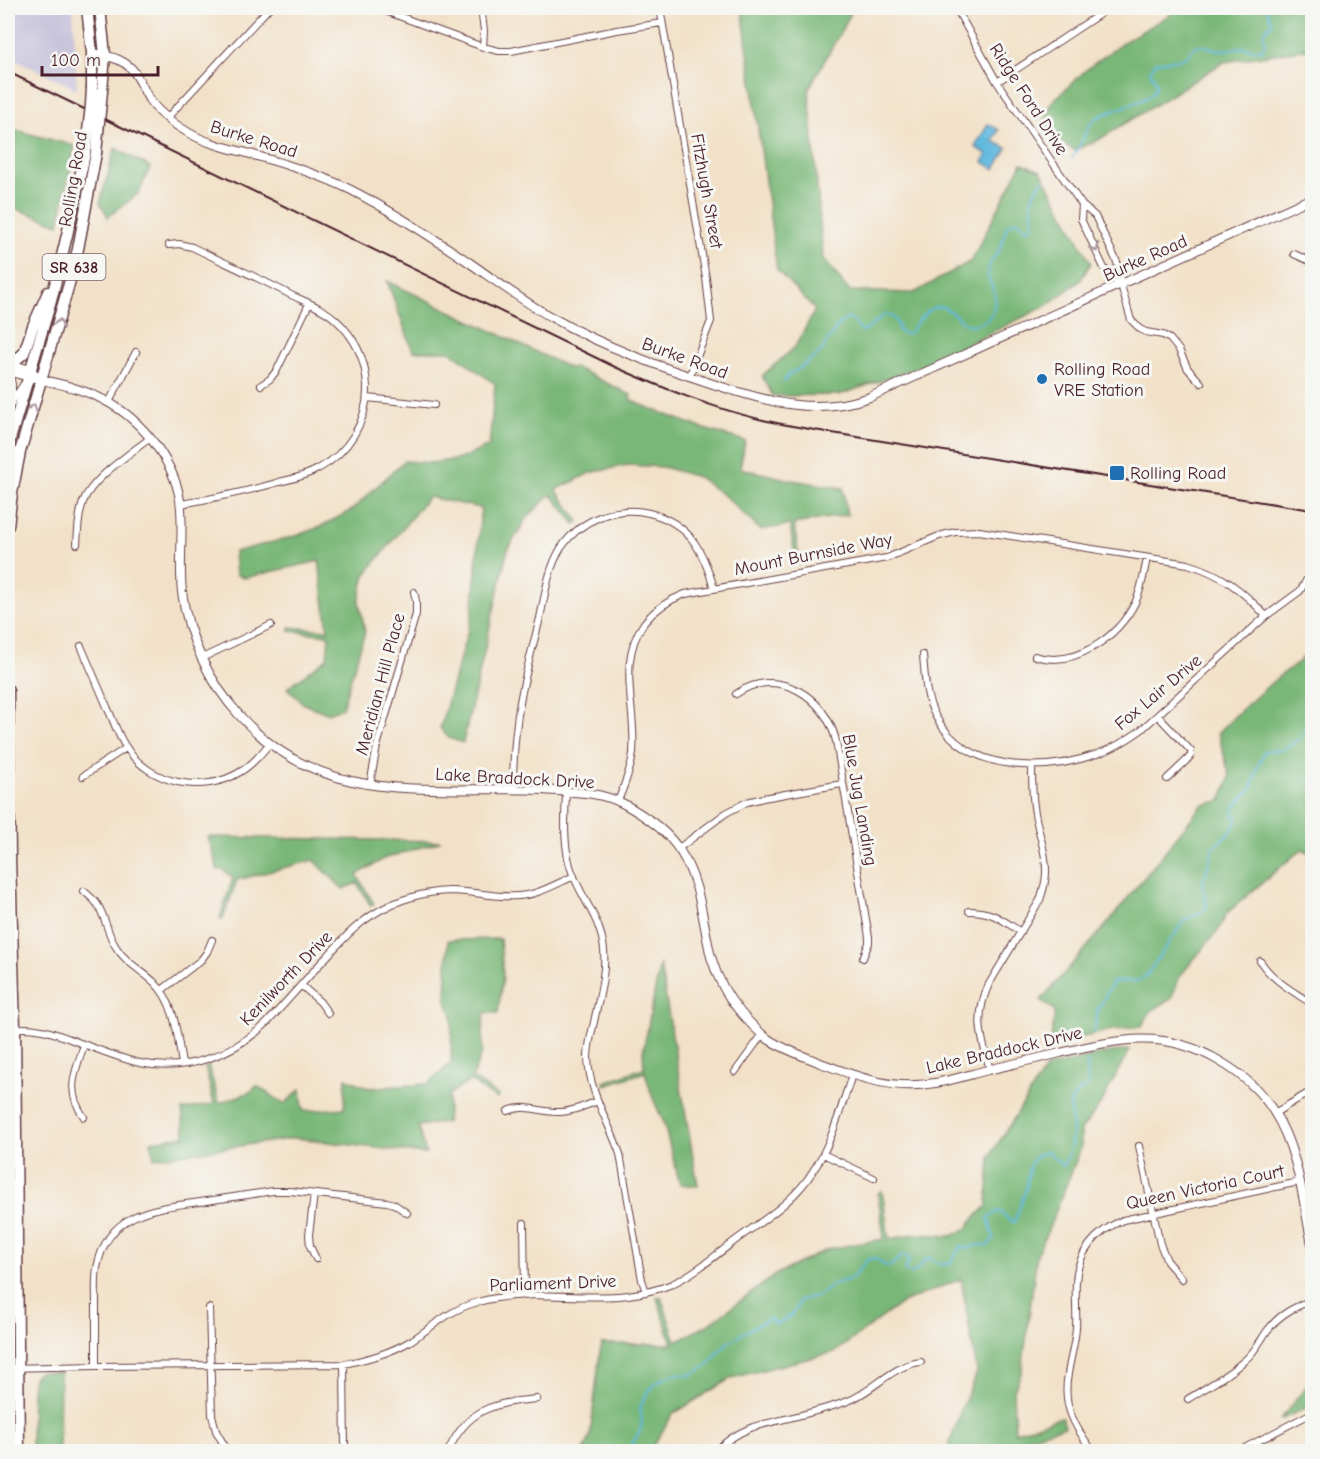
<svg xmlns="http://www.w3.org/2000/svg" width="1320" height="1459" font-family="'Comic Neue',sans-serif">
	<rect width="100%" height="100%" fill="#f6f6f2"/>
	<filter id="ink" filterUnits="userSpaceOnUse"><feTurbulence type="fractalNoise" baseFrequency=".0167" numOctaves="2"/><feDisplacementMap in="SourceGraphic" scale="12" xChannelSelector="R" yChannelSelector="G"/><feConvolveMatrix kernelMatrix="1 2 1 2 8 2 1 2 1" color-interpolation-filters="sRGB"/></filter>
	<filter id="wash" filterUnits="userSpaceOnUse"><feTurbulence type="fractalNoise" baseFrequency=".008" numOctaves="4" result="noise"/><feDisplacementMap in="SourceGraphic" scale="24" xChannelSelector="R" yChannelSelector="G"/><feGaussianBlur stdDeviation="1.35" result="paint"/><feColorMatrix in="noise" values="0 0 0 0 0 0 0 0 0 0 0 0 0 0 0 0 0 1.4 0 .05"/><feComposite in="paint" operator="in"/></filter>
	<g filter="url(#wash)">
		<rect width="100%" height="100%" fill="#f2e1c8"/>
		<path fill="#c5c0da" d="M 8,8 L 73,8 L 77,89 L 8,56 Z"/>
		<path fill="#79b778" stroke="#626b52" stroke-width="1.5" d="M 742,8 L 852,8 L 850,15 L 809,89 L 823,258 L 849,291 L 914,293 L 971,261 L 1022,163 L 1041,171 L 1091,263 L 1080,281 L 1044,307 L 923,366 L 839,395 L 773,396 L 762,376 L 795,347 L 815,310 L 777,270 Z
			M 1181,8 L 1312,8 L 1312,48 L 1224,62 L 1095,142 L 1074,150 L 1054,139 L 1044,121 L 1053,101 L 1086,70 L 1120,44 Z
			M 8,128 L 75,146 L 59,224 L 19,210 L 8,202 Z
			M 115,148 L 150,167 L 139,193 L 108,217 L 100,203 Z
			M 387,281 L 572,369 L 574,367 L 631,395 L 630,399 L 639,404 L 701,428 L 745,441 L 740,468 L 791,480 L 843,488 L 847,515 L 794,524 L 800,564 L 796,564 L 790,525 L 760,530 L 727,498 L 698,477 L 663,467 L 627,465 L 590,473 L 556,490 L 579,521 L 575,524 L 551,494 L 526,519 L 508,549 L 463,743 L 449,738 L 440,728 L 472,616 L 481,508 L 428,497 L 365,575 L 359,601 L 365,632 L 342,708 L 327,713 L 304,704 L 287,688 L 327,658 L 329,635 L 290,631 L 290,627 L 328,630 L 319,561 L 244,578 L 236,574 L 234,552 L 292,537 L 320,527 L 352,510 L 404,461 L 431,463 L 460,459 L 489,446 L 495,384 L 450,351 L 413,351 Z
			M 1312,647 L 1312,815 L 1310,818 L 1312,838 L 1309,842 L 1312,844 L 1312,854 L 1302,849 L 1227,913 L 1219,929 L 1180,976 L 1171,999 L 1151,1011 L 1141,1027 L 1112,1030 L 1050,1045 L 1055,1011 L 1041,1000 L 1108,923 L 1202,805 L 1221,801 L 1230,777 L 1218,733 L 1238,713 L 1278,677 L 1300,661 Z
			M 208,837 L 441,841 L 383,859 L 357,875 L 374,904 L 371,906 L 357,883 L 343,889 L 314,860 L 237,880 L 223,919 L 220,918 L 233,878 L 222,869 L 218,870 Z
			M 500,939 L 503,975 L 498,1013 L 484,1013 L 482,1052 L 472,1078 L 499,1096 L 497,1099 L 470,1081 L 449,1094 L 447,1122 L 418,1126 L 426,1154 L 296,1138 L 154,1158 L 151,1141 L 185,1136 L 182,1110 L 214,1104 L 205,1067 L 209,1067 L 219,1103 L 250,1092 L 257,1086 L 284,1104 L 301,1089 L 303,1111 L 344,1108 L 346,1078 L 369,1088 L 428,1084 L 451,1063 L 452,1014 L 446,1002 L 448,940 Z
			M 660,964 L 694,1163 L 698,1186 L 680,1184 L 663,1121 L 652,1096 L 645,1072 L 605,1085 L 604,1082 L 644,1068 L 643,1052 Z
			M 1129,1050 L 1102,1102 L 1081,1130 L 1081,1148 L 1049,1228 L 1037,1254 L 1022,1371 L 1013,1393 L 1015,1432 L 1062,1417 L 1065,1426 L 1020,1440 L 1020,1451 L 947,1451 L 961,1410 L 977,1372 L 961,1279 L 902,1303 L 835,1352 L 731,1378 L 673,1414 L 650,1451 L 584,1451 L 590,1437 L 601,1344 L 672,1344 L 657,1298 L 661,1297 L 676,1341 L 706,1326 L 777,1274 L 828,1249 L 884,1239 L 878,1193 L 882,1191 L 889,1239 L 915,1234 L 952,1236 L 969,1227 L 969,1224 L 987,1206 L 990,1156 L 1046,1068 L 1110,1052 Z
			M 39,1372 L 60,1372 L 59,1451 L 31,1451 L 32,1381 L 34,1376 Z
			M 1312,1385 L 1312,1405 L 1280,1420 L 1305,1388 Z"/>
		<path fill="#62b9df" stroke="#566c85" stroke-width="1.5" d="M 988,124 L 999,130 L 993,141 L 1007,148 L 995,169 L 983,162 L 987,154 L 975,147 Z"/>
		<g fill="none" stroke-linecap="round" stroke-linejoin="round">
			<path stroke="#62b9df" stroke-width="2" d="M 1307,8 C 1309,16 1311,22 1305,29 L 1306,32 L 1312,32
				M 1071,159 C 1082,147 1084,129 1095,119 C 1107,109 1160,102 1156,83 C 1156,79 1151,76 1150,71 L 1156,62 L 1182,59 L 1187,56 L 1193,48 L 1201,45 L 1219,50 L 1232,49 L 1243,47 L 1258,50 L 1262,50 L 1265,42 L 1263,33 L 1272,23 L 1268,12 L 1268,8
				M 784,382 L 789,374 L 797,370 L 819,354 L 840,323 L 847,319 L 853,320 L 860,330 L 865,331 L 885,314 L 893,317 L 897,323 L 899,331 L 904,334 L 910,333 C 914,326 919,319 925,314 C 945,293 956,323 970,325 C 977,325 983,322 988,319 L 994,309 L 995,296 L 988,276 L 989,265 L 1001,247 L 1006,228 L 1014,221 L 1018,221 L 1027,229 L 1032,227 C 1034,219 1032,215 1031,207 C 1030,196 1037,186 1044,179
				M 1094,1033 L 1098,1009 L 1113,982 L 1137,981 L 1146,976 L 1183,922 L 1207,908 L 1205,897 L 1202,885 L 1214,846 L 1227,836 L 1234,827 L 1238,818 L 1233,814 L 1235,807 L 1252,788 L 1257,769 L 1265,751 L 1282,750 L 1301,738 L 1312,710
				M 627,1452 L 640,1431 L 642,1421 L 640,1408 L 647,1393 L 658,1381 L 675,1374 L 691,1375 L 708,1365 L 726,1344 L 753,1327 L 770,1318 L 776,1324 C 789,1319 795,1313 800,1300 L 820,1295 L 833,1284 L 851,1279 L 868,1259 L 875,1258 L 886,1266 L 892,1265 L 901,1256 L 906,1256 L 910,1260 L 905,1269 L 907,1272 L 912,1273 C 919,1270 922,1263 928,1257 L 939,1264 L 950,1264 L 961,1246 L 969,1249 L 976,1245 L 988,1245 L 994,1238 L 988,1218 L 999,1211 L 1011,1221 L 1014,1222 C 1019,1210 1024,1198 1027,1185 C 1028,1177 1027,1169 1032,1162 C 1035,1156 1041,1153 1047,1151 L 1062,1166 C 1075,1149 1073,1124 1070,1103 L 1076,1094 L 1088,1085 L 1087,1063"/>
		</g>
	</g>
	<g filter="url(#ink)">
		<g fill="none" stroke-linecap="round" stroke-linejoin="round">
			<g stroke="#633c43" stroke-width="8">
				<path id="minor" d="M 377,8 L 483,47 L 499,51 L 511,51 L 617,30 L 662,23
					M 481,8 L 484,31 L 483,47
					M 660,8 L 706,278 L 711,321 L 689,377
					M 956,8 L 997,82 L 1082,205 L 1095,216 L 1117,262 L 1121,285 L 1131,320 L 1140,329 L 1146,332 L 1163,335 L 1170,339 L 1179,350 L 1188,369 L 1201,383
					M 997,82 L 1109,8
					M 167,118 L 269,8
					M 1082,205 L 1081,219 L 1104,268 L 1120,285
					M 169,245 L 179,244 L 192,247 C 225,263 259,278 291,295 C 306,302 323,308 335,319 C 355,337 366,360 367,387 C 368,421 348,453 318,469 C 306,476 293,479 279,482 C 247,492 214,498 181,504
					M 1294,254 L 1312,262
					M 261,385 L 270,379 L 277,370 L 309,304
					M 367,398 L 434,405
					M 109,402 L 136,352
					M 8,412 L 11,403 L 23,385
					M 77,544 C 78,530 78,516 83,502 C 92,478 130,454 150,438
					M 81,646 C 90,667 99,688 108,709 C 114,722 118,736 126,747 C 149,784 203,795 240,772 C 252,765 261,754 270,743
					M 923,655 C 925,676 925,698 936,717 C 967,773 1043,773 1097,754 C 1113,749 1127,740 1141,730 L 1266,616 L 1300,591 L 1307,579
					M 1035,656 C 1074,669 1118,637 1135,603 C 1142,589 1144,573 1147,558
					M 202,658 L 271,625
					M 736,694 C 777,665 826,697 836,741 L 869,937 L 869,943 L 863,958
					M 1158,716 L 1191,751 L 1191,755 L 1188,759 L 1167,779
					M 83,776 L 126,748
					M 370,785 L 377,746 L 416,614 L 416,601 L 414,592
					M 513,789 C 513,760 515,731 520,702 C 525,674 533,646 540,618 C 545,595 548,569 561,548 C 580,520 615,505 649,513 C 690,523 703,551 714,588
					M 566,792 C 565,817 563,845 571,869 C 580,897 601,918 604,950 C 606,974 599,998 594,1022 C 591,1034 588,1046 588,1058 C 589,1093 609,1122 620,1154 L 642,1280 L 646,1292
					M 618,801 C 624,786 631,770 633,753 C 637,709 616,662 644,623 C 655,609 669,600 685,594 L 887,558 L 939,536 L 955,532 L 979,531 L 1188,564 C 1222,574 1242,590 1266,616
					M 679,848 L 726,813 L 747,802 L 763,798 L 842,784
					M 84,891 C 88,895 94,899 97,904 C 106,917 107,934 116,947 C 125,962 141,970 154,982 C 176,1003 177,1036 182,1064
					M 969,911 C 993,911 1002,920 1021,932
					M 1260,961 C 1273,981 1293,991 1312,1004
					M 301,985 L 320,1002 L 328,1013
					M 162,990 L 201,960 L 207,952 L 212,940
					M 8,1030 C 34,1023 59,1035 83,1044 C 102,1051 121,1059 140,1063 C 187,1073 234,1054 267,1023 C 285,1003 302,984 319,965 C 333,951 345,935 361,923 C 386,903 418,892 450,891 C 473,891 496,898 518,896 C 538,895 556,884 574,876
					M 990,1070 C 981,1037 974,1017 989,984 L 1040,900 C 1043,891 1046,882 1046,873 C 1047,852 1038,833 1035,813 C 1032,797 1032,782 1032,766
					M 735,1072 L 762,1035
					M 508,1111 C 529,1103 540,1113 560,1112 C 573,1112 586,1105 598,1101
					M 1275,1113 L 1303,1096 L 1312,1091
					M 84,1117 C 65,1091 75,1072 84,1045
					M 1139,1146 L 1160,1244 L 1168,1263 L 1182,1279
					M 823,1154 L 874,1178
					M 314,1194 L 309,1235 L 310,1246 L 316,1259
					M 524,1223 L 525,1296
					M 209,1308 L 212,1415 L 216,1431 L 228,1452
					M 344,1364 L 345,1452
					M 96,1366 C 96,1345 96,1325 96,1305 C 96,1293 95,1280 97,1268 C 107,1212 154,1208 200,1202 C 224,1198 249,1195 273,1191 L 290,1191 L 387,1202 L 394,1204 L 407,1213
					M 8,1368 L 96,1366 L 344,1364 C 368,1359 391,1353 412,1340 C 435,1325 451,1309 478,1302 C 527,1288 579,1301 628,1295 C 643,1293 658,1290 672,1284 C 695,1273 715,1256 736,1240 C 763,1220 795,1201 813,1171 C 832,1143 841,1107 852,1075
					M 1188,1399 C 1207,1387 1229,1375 1245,1360 C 1255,1352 1260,1341 1267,1331 C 1279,1314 1295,1307 1312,1300
					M 1092,1450 C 1074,1426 1062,1405 1068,1374 C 1070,1359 1075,1344 1076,1328 C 1077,1313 1075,1298 1076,1282 C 1077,1252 1097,1231 1123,1220 L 1299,1182
					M 448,1452 C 466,1409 495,1402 537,1399
					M 715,1452 C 726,1440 738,1433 753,1427 C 783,1419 819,1412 848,1401 C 874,1391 892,1365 921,1362
					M 1237,1452 L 1312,1413"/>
			</g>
			<g stroke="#633c43" stroke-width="10">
				<path id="tertiary" d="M 92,53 C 111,56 129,60 138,78 C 143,86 145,94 151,102 C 161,115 175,125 189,133 C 210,145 234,149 257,156 C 289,165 321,175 351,190 C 392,211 432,237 470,263 C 497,282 524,302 553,318 C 604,347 661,367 716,385 C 769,402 815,416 870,397 L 1312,198
					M 8,363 L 30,370 L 34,373
					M 8,371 C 39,381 74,384 104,400 C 143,420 178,465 181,509 C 183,537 179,564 182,592 C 188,638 209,682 240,716 C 324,809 432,785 543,790 C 570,792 599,791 624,804 C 644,815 668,832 680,851 C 701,883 702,920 711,957 C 717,977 727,997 741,1013 C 749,1022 758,1032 768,1039 C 783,1049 801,1055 818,1062 C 850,1074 882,1087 916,1085 C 941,1084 964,1076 988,1070 C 1012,1064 1036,1059 1060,1053 C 1119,1039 1165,1028 1221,1062 C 1241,1074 1262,1092 1274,1112 C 1298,1149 1303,1201 1312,1244
					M 8,376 L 11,384 L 11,403"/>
			</g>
			<g stroke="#633c43" stroke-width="13">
				<path id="primary" d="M 87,8 L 92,53 L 92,87
					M 100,8 L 105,55 L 102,91
					M 8,363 L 17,359 L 24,353 L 33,326 L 48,292
					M 8,446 L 51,301 L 67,235 L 86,149
					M 8,526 L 12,493 L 20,452 L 69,284 L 78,249 L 96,153
					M 8,690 L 10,859 L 15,1028 L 19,1452"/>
			</g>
			<use href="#minor" stroke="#fff" stroke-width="6"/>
			<use href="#tertiary" stroke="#fff" stroke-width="8"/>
			<use href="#primary" stroke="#fff" stroke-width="10"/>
			<path stroke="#4a1f2b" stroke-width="2" d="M 8,72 L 615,367 C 663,388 712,408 763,420 C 784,425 805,428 826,432 L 1312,510"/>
			<g stroke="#633c43" stroke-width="13" stroke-linecap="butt">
				<path id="primary-bridge" d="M 86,149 L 91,105 L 92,87
					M 96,153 L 102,91"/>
			</g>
			<use href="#primary-bridge" stroke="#fff" stroke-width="10"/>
		</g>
		<defs><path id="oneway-chevron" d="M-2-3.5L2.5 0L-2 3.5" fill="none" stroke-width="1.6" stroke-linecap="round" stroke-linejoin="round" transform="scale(1.5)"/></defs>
		<g stroke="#ae9aa0">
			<use href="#oneway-chevron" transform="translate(1095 248) rotate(64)"/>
			<use href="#oneway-chevron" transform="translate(59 323) rotate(-74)"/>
			<use href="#oneway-chevron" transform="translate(33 408) rotate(-72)"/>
		</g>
	</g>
	<g fill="#1f6fb2" stroke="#f6f6f2" stroke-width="2">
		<circle cx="1042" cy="379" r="6"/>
		<rect x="1109" y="465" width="16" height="16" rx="3"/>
	</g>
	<g text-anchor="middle" stroke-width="6" stroke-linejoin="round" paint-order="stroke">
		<rect fill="#f6f6f2" stroke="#7e6067" stroke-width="1.5" x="42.5" y="254" width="63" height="26" rx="4.5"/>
		<g font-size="16" font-weight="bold" fill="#4a1f2b">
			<text x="74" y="273">SR 638</text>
		</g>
		<g font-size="18" fill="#4a1f2b" stroke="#f6f6f2">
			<text transform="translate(1029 99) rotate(57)" y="6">Ridge Ford Drive</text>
			<text transform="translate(254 139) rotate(17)" y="6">Burke Road</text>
			<text transform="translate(73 179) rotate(-80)" y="6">Rolling Road</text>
			<text transform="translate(707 191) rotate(80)" y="6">Fitzhugh Street</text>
			<text transform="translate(1145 258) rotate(-24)" y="6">Burke Road</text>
			<text transform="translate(685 358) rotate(20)" y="6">Burke Road</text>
			<text transform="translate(813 554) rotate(-11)" y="6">Mount Burnside Way</text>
			<text transform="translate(380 684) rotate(-75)" y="6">Meridian Hill Place</text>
			<text transform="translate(1158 692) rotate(-40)" y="6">Fox Lair Drive</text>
			<text transform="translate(515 778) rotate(3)" y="6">Lake Braddock Drive</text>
			<text transform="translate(860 800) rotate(80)" y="6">Blue Jug Landing</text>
			<text transform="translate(286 978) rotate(-46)" y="6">Kenilworth Drive</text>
			<text transform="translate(1004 1050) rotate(-13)" y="6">Lake Braddock Drive</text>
			<text transform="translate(1205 1187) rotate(-12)" y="6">Queen Victoria Court</text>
			<text transform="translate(553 1283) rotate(-2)" y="6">Parliament Drive</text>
		</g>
		<g font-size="18" fill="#4a1f2b" stroke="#f6f6f2" text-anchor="start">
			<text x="1054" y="375">Rolling Road<tspan x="1054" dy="21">VRE Station</tspan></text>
			<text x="1130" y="479">Rolling Road</text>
		</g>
	</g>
	<rect width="1320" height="1459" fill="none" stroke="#f6f6f2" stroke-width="30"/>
	<path d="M42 66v9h116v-9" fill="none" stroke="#4a1f2b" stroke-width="3"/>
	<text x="51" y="66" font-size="18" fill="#4a1f2b" stroke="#f6f6f2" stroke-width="4.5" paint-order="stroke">100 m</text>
</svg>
